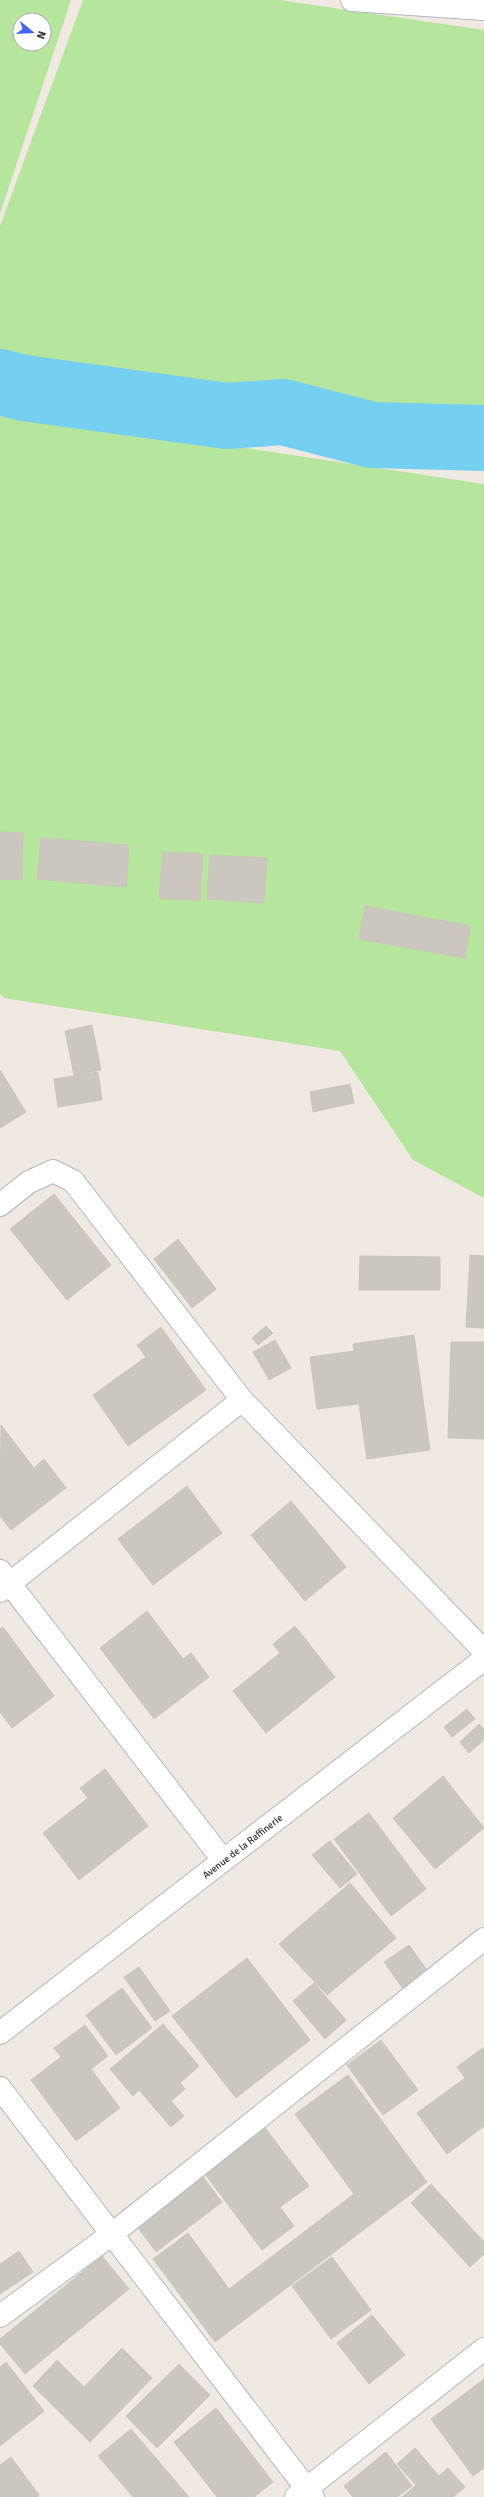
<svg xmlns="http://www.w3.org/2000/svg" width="484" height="2497" font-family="Signika,sans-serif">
	<rect width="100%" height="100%" fill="#efe9e1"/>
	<path fill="#b6e59e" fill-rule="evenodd" d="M 0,0 L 71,0 L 0,214 ZM 20,20 L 44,20 L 44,44 L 20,44 Z
		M 83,0 L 279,0 L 484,30 L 484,435 L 0,354 L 0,226 Z
		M 0,411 L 484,484 L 484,1198 L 413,1160 L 340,1051 L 4,998 L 0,994 Z"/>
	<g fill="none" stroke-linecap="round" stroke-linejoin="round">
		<path stroke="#75cff0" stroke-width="66" d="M 0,382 L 24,388 L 227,416 L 283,412 L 372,435 L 484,438"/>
	</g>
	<path fill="#cbc7bf" stroke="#cbc5ba" d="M 0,832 L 23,833 L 22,880 L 0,879 Z
		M 41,838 L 129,845 L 126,887 L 37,879 Z
		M 163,852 L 203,854 L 200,901 L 159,898 Z
		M 210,855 L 267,858 L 264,903 L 207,899 Z
		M 365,906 L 470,926 L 465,958 L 359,939 Z
		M 92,1025 L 101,1070 L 74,1075 L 65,1031 Z
		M 0,1070 L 26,1112 L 0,1128 Z
		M 98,1072 L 102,1100 L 58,1107 L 54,1079 Z
		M 350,1084 L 354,1103 L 313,1112 L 310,1092 Z
		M 54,1194 L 111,1265 L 67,1300 L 10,1229 Z
		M 178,1239 L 216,1289 L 192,1308 L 154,1259 Z
		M 470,1255 L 484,1256 L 484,1328 L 466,1327 Z
		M 360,1256 L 440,1257 L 440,1290 L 359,1290 Z
		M 266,1326 L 273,1333 L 258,1345 L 252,1338 Z
		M 161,1327 L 206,1390 L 128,1446 L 93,1395 L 146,1357 L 137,1345 Z
		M 414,1335 L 430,1450 L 367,1459 L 359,1404 L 317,1409 L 310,1357 L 354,1351 L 353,1344 Z
		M 275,1340 L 291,1368 L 269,1380 L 253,1352 Z
		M 451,1342 L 484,1342 L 484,1439 L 448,1438 Z
		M 1,1425 L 34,1468 L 44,1459 L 66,1488 L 11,1530 L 0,1516 Z
		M 187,1486 L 222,1533 L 153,1585 L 118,1539 Z
		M 291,1501 L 346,1567 L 305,1601 L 251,1535 Z
		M 147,1611 L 183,1659 L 191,1653 L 209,1677 L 154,1719 L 100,1648 Z
		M 295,1626 L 335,1677 L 266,1733 L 233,1691 L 280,1653 L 273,1644 Z
		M 3,1627 L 54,1696 L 12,1728 L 0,1712 L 0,1629 Z
		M 467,1709 L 475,1719 L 452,1737 L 444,1727 Z
		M 479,1724 L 484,1729 L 484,1740 L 469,1753 L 460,1742 Z
		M 105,1769 L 148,1826 L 79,1880 L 43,1833 L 88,1798 L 80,1788 Z
		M 443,1776 L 484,1828 L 435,1869 L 393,1818 Z
		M 369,1813 L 426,1889 L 391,1916 L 334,1839 Z
		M 330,1841 L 357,1874 L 340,1888 L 312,1855 Z
		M 350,1883 L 396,1938 L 327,1995 L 279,1944 Z
		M 409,1945 L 429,1973 L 404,1990 L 384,1962 Z
		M 247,1958 L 310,2040 L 236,2098 L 172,2016 Z
		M 139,1967 L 170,2011 L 155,2021 L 124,1977 Z
		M 314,1983 L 346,2020 L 325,2039 L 293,2001 Z
		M 122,1988 L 152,2028 L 116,2055 L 86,2015 Z
		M 163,2024 L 199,2066 L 180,2083 L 185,2089 L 171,2101 L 184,2116 L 171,2127 L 139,2090 L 133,2096 L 110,2069 Z
		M 85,2025 L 108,2056 L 91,2069 L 120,2108 L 76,2141 L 31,2080 L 61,2057 L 54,2048 Z
		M 381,2040 L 418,2090 L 383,2115 L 347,2065 Z
		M 484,2047 L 484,2126 L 447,2154 L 417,2113 L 465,2078 L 457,2067 Z
		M 348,2075 L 427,2182 L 215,2342 L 153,2259 L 188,2233 L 229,2289 L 354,2194 L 295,2114 Z
		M 263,2125 L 309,2186 L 280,2207 L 294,2226 L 262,2250 L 202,2170 Z
		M 200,2173 L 222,2202 L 156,2252 L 134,2222 Z
		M 431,2184 L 484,2242 L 484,2254 L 470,2267 L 411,2203 Z
		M 19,2251 L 33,2272 L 0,2294 L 0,2264 Z
		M 102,2256 L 129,2289 L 25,2374 L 0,2344 L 0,2339 Z
		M 332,2257 L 371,2310 L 331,2339 L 292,2286 Z
		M 372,2315 L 405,2355 L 369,2384 L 337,2343 Z
		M 122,2348 L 152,2378 L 90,2442 L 33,2386 L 57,2360 L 84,2387 Z
		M 6,2362 L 44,2411 L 0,2446 L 0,2367 Z
		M 179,2364 L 210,2395 L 157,2448 L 126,2416 Z
		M 484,2379 L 484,2468 L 473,2476 L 431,2419 Z
		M 216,2408 L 273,2482 L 254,2497 L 217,2497 L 174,2442 Z
		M 131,2429 L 189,2497 L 133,2497 L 98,2456 Z
		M 415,2448 L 439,2476 L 448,2468 L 465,2487 L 453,2497 L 402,2497 L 416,2485 L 397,2464 Z
		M 386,2452 L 412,2486 L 397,2497 L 353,2497 L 344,2486 Z
		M 11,2457 L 39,2495 L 37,2497 L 0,2497 L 0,2465 Z"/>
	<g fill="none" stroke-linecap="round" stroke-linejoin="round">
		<g stroke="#b4b7c1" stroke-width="24">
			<path id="street" d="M 352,0 L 484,9
				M 0,1205 L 29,1182 L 53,1171 L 73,1181 L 242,1400
				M 0,1571 L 223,1860
				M 0,1591 L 242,1400 L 484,1651
				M 0,2088 L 313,2497
				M 0,2316 L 112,2234 L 484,1939
				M 296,2497 L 484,2349"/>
		</g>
		<g stroke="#b4b7c1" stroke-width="24">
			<g id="secondary">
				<path id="s1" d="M 0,2033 L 484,1659"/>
			</g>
		</g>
		<use href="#street" stroke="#fff" stroke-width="22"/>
		<use href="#secondary" stroke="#fff" stroke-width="22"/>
	</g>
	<g text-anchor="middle" stroke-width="3.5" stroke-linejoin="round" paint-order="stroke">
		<g font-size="10" fill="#2e2e2e" stroke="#fff">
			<text dy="4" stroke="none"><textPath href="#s1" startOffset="306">Avenue de la Raffinerie</textPath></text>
		</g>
	</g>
	<g transform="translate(32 32) rotate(108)"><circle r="19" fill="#ffffff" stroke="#ababab"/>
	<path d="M0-3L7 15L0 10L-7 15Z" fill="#4264fb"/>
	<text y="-6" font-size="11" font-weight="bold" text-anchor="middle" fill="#2e2e2e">N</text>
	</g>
</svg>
